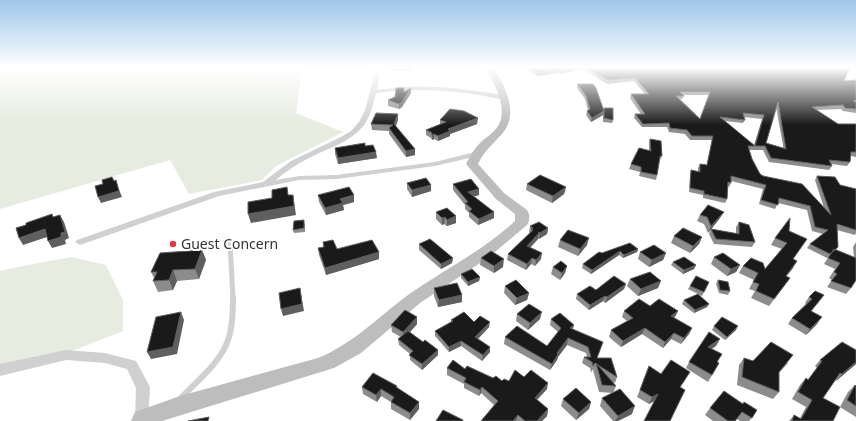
<svg xmlns="http://www.w3.org/2000/svg" width="856" height="421" font-family="'Noto Sans',sans-serif">
	<rect width="100%" height="100%" fill="#fff"/>
	<path fill="#e6ecdf" d="M 0,67 L 302,67 L 296,113 L 343,132 L 276,166 L 262,180 L 189,194 L 170,160 L 0,209 Z
		M 72,257 L 106,265 L 123,300 L 123,331 L 69,352 L 0,365 L 0,271 L 27,265 Z"/>
	<g fill="none" stroke-linecap="round" stroke-linejoin="round">
		<path stroke="#d0d0d0" stroke-width="5" d="M 230,243 L 233,298"/>
		<path stroke="#d0d0d0" stroke-width="6" d="M 180,399 C 197,381 222,362 229,337 C 233,324 233,310 233,297"/>
		<path fill="#d0d0d0" fill-rule="evenodd" d="M 374,67 L 378,67 L 379,77 L 377,90 C 413,84 448,86 483,92 C 491,93 501,94 507,98 L 504,100 C 461,90 419,87 376,93 C 373,104 371,116 364,125 C 350,143 328,148 309,158 C 297,164 286,171 276,180 L 299,176 L 336,175 L 435,162 L 475,152 L 479,154 L 478,156 L 435,166 L 336,179 L 299,180 L 219,196 L 83,244 L 80,245 L 75,242 L 77,240 L 214,192 L 263,182 L 291,161 L 341,137 L 351,131 L 359,122 L 365,110 L 373,80 Z
			M 66,350 L 105,353 L 136,361 L 150,387 L 148,421 L 136,421 L 135,419 L 136,388 L 127,369 L 105,363 L 66,360 L 0,376 L 0,364 Z"/>
		<path fill="#bdbdbd" fill-rule="evenodd" d="M 484,67 L 492,67 C 506,86 520,115 501,135 C 492,145 484,151 478,164 L 504,193 L 527,210 C 530,214 530,221 527,225 L 489,257 L 420,303 L 361,353 L 334,368 L 162,421 L 131,421 L 135,412 L 180,396 L 318,358 C 353,344 378,317 408,295 C 443,270 483,251 515,221 L 515,214 L 496,199 L 466,164 C 470,156 474,149 480,143 C 486,137 494,133 498,126 C 509,109 494,81 484,67 Z"/>
	</g>
	<path fill="#8c8c8c" fill-rule="evenodd" d="M 392,67 L 411,67 L 411,71 L 392,71 Z
		M 523,67 L 659,67 L 658,68 L 692,68 L 689,67 L 850,67 L 844,81 L 856,80 L 856,113 L 843,111 L 841,109 L 817,110 L 838,124 L 856,124 L 856,157 L 851,156 L 850,162 L 847,166 L 831,164 L 832,166 L 829,170 L 769,162 L 763,150 L 749,150 L 752,159 L 760,174 L 763,176 L 824,208 L 815,180 L 817,176 L 840,185 L 856,189 L 856,233 L 855,235 L 837,230 L 838,247 L 836,250 L 854,257 L 853,247 L 856,242 L 856,280 L 851,288 L 846,294 L 827,287 L 832,280 L 829,278 L 835,269 L 824,264 L 829,256 L 827,258 L 807,248 L 810,244 L 823,234 L 812,231 L 807,210 L 778,203 L 775,209 L 759,204 L 763,189 L 731,181 L 731,183 L 729,187 L 728,186 L 727,199 L 725,203 L 703,198 L 703,195 L 689,192 L 690,174 L 691,170 L 698,172 L 698,168 L 700,164 L 707,165 L 712,140 L 690,140 L 685,134 L 669,132 L 667,127 L 642,127 L 634,118 L 635,114 L 641,114 L 630,98 L 631,94 L 645,94 L 634,81 L 607,84 L 583,69 L 560,74 L 557,73 L 537,76 ZM 683,95 L 709,95 L 700,119 L 680,99 L 682,99 L 684,96 ZM 776,107 L 783,145 L 783,148 L 766,143 ZM 744,117 L 762,119 L 754,145 L 725,121 L 743,123 L 745,120 Z
		M 577,84 L 604,110 L 613,120 L 612,123 L 603,122 L 603,115 L 591,122 L 586,115 L 587,111 L 588,110 L 585,99 L 577,88 Z
		M 404,88 L 404,91 L 411,93 L 402,107 L 399,109 L 388,106 L 388,100 L 395,97 Z
		M 398,120 L 396,126 L 415,155 L 406,157 L 389,134 L 389,131 L 372,130 L 371,124 Z
		M 440,120 L 477,124 L 450,134 L 450,136 L 438,141 L 434,139 L 432,140 L 431,138 L 426,135 L 426,130 L 440,124 Z
		M 650,139 L 662,156 L 660,160 L 656,180 L 639,176 L 640,172 L 629,169 L 631,164 L 649,150 L 649,143 Z
		M 365,146 L 377,158 L 338,164 L 335,154 L 335,148 Z
		M 407,183 L 431,185 L 431,191 L 412,197 L 407,189 Z
		M 453,184 L 479,195 L 474,196 L 494,212 L 494,218 L 478,225 L 469,217 L 469,213 L 465,209 L 465,205 L 453,190 Z
		M 527,184 L 566,187 L 564,194 L 552,203 L 526,190 Z
		M 318,195 L 354,202 L 343,205 L 344,210 L 326,215 L 319,202 Z
		M 436,212 L 456,223 L 447,226 L 444,224 L 442,225 L 436,219 Z
		M 700,215 L 720,218 L 708,233 L 704,224 L 697,221 Z
		M 739,222 L 755,242 L 752,247 L 714,244 L 709,234 L 711,229 L 736,234 L 736,227 Z
		M 305,223 L 305,232 L 294,233 L 293,230 Z
		M 530,226 L 548,228 L 547,234 L 538,239 L 530,248 L 541,259 L 535,266 L 531,264 L 526,270 L 507,260 L 508,254 L 530,233 L 529,232 Z
		M 789,231 L 793,259 L 793,268 L 786,276 L 785,285 L 769,306 L 751,298 L 755,291 L 749,289 L 754,280 L 739,273 L 743,266 L 765,269 L 782,249 L 771,245 L 775,238 Z
		M 674,236 L 702,237 L 699,244 L 690,253 L 671,243 Z
		M 560,240 L 587,245 L 578,256 L 558,247 Z
		M 323,242 L 337,249 L 379,252 L 379,259 L 326,275 L 319,255 L 318,248 L 323,247 Z
		M 419,244 L 453,258 L 452,263 L 441,269 L 419,250 Z
		M 638,249 L 637,252 L 623,258 L 619,255 L 591,274 L 582,268 L 583,264 L 602,253 Z
		M 202,250 L 206,260 L 199,279 L 177,281 L 173,290 L 158,292 L 153,281 L 154,278 L 151,272 Z
		M 640,252 L 666,253 L 663,260 L 649,267 L 638,259 Z
		M 714,257 L 740,265 L 736,272 L 727,276 L 711,264 Z
		M 481,258 L 503,267 L 494,273 L 480,265 Z
		M 673,262 L 696,265 L 694,269 L 683,274 L 671,265 Z
		M 567,266 L 565,273 L 560,280 L 551,274 L 553,267 Z
		M 461,274 L 480,277 L 479,281 L 468,286 L 461,278 Z
		M 630,279 L 658,288 L 638,296 L 627,286 Z
		M 718,280 L 730,291 L 728,295 L 719,293 L 716,284 Z
		M 709,282 L 702,296 L 688,289 L 690,286 Z
		M 626,284 L 624,289 L 605,303 L 603,301 L 589,310 L 576,299 L 577,294 L 596,290 Z
		M 505,286 L 529,293 L 527,300 L 515,305 L 504,293 Z
		M 434,288 L 462,295 L 462,302 L 438,307 L 434,296 Z
		M 809,297 L 819,302 L 811,311 L 817,324 L 806,335 L 788,324 L 792,318 L 806,304 L 805,303 Z
		M 684,300 L 709,304 L 707,307 L 694,313 L 682,304 Z
		M 650,306 L 678,311 L 674,318 L 692,328 L 689,334 L 681,344 L 671,339 L 663,348 L 642,334 L 621,347 L 609,337 L 611,330 L 627,321 L 622,317 L 624,311 Z
		M 517,314 L 540,319 L 528,330 L 516,321 Z
		M 417,317 L 417,324 L 410,332 L 423,342 L 438,350 L 438,355 L 422,370 L 410,360 L 410,354 L 399,345 L 398,339 L 401,337 L 392,332 L 391,325 Z
		M 551,319 L 574,325 L 573,329 L 597,358 L 617,377 L 615,383 L 613,382 L 616,386 L 613,393 L 632,414 L 618,421 L 613,421 L 600,406 L 602,398 L 613,393 L 599,392 L 593,370 L 592,370 L 591,373 L 590,368 L 582,363 L 584,357 L 587,357 L 586,353 L 567,345 L 558,357 L 557,360 L 550,370 L 504,344 L 505,337 L 547,346 L 558,332 L 550,325 Z
		M 451,320 L 474,322 L 489,327 L 478,339 L 490,347 L 490,352 L 482,361 L 461,346 L 449,352 L 435,336 L 435,331 L 451,322 Z
		M 714,326 L 736,330 L 725,340 L 712,330 Z
		M 716,346 L 712,349 L 717,362 L 719,363 L 708,382 L 686,368 L 689,362 Z
		M 856,350 L 856,364 L 836,381 L 835,380 L 823,398 L 833,421 L 789,421 L 794,415 L 800,418 L 806,407 L 792,399 L 800,385 L 806,378 L 808,380 L 817,368 L 815,366 L 820,360 Z
		M 744,358 L 753,361 L 788,363 L 779,373 L 779,392 L 773,399 L 737,385 L 739,365 Z
		M 649,366 L 661,374 L 686,379 L 680,387 L 649,404 L 637,397 Z
		M 447,368 L 465,369 L 493,378 L 502,381 L 509,381 L 524,377 L 547,389 L 537,400 L 548,409 L 547,416 L 542,421 L 481,421 L 494,405 L 481,393 L 479,396 L 464,388 L 464,384 L 447,375 Z
		M 855,385 L 856,386 L 856,417 L 840,407 L 848,392 Z
		M 397,386 L 397,387 L 419,409 L 410,420 L 391,409 L 391,402 L 381,396 L 377,402 L 363,394 L 362,387 Z
		M 724,391 L 752,418 L 749,421 L 740,421 L 737,419 L 735,421 L 713,421 L 705,415 L 710,408 Z
		M 563,399 L 591,402 L 589,409 L 576,420 L 561,406 Z"/>
	<path fill="#5f5f5f" d="M 582,67 L 583,67 L 583,69 L 560,74 L 561,71 Z
		M 557,70 L 557,73 L 537,76 L 537,73 Z
		M 411,88 L 411,93 L 402,107 L 399,109 L 399,104 Z
		M 604,111 L 603,115 L 591,122 L 592,118 Z
		M 398,114 L 398,120 L 394,130 L 394,124 Z
		M 478,118 L 477,124 L 450,134 L 450,136 L 438,141 L 438,136 L 448,129 Z
		M 434,134 L 434,139 L 432,140 L 432,135 Z
		M 415,149 L 415,155 L 406,157 L 406,151 Z
		M 376,152 L 377,158 L 338,164 L 338,158 Z
		M 116,180 L 118,187 L 122,197 L 101,203 L 98,197 Z
		M 431,185 L 431,191 L 412,197 L 412,190 Z
		M 566,187 L 564,194 L 552,203 L 553,196 Z
		M 479,189 L 479,195 L 468,198 L 468,192 Z
		M 293,195 L 296,215 L 251,223 L 248,214 Z
		M 354,195 L 354,202 L 343,205 L 344,210 L 326,215 L 325,208 L 340,199 Z
		M 494,212 L 494,218 L 478,225 L 479,219 Z
		M 724,212 L 720,218 L 708,233 L 711,226 Z
		M 60,215 L 64,222 L 69,238 L 65,240 L 66,244 L 52,248 L 48,241 L 61,233 Z
		M 456,216 L 456,223 L 447,226 L 447,220 Z
		M 445,217 L 444,224 L 442,225 L 442,218 Z
		M 548,228 L 547,234 L 539,239 L 540,233 Z
		M 45,229 L 50,236 L 23,245 L 19,238 Z
		M 539,233 L 538,239 L 526,252 L 527,246 Z
		M 702,237 L 699,244 L 690,253 L 693,246 Z
		M 589,238 L 587,245 L 578,256 L 580,249 Z
		M 638,249 L 637,252 L 623,258 L 624,255 Z
		M 202,250 L 206,260 L 199,279 L 195,269 Z
		M 620,251 L 619,255 L 591,274 L 592,270 Z
		M 379,252 L 379,259 L 326,275 L 325,268 Z
		M 542,253 L 541,259 L 535,266 L 536,260 Z
		M 666,253 L 663,260 L 649,267 L 652,260 Z
		M 453,258 L 452,263 L 441,269 L 441,264 Z
		M 532,258 L 531,264 L 526,270 L 527,264 Z
		M 504,259 L 503,267 L 494,273 L 494,266 Z
		M 797,261 L 793,268 L 781,283 L 786,276 Z
		M 696,265 L 694,269 L 683,274 L 684,270 Z
		M 740,265 L 736,272 L 727,276 L 731,269 Z
		M 567,266 L 565,273 L 560,280 L 562,273 Z
		M 173,270 L 177,281 L 173,290 L 169,280 Z
		M 480,277 L 479,281 L 468,286 L 468,282 Z
		M 661,281 L 658,288 L 638,296 L 641,289 Z
		M 626,284 L 624,289 L 605,303 L 607,297 Z
		M 300,288 L 304,311 L 283,316 L 281,309 Z
		M 529,293 L 527,300 L 515,305 L 517,298 Z
		M 462,295 L 462,302 L 438,307 L 439,300 Z
		M 605,296 L 603,301 L 589,310 L 590,305 Z
		M 709,304 L 707,307 L 694,313 L 695,310 Z
		M 678,311 L 675,317 L 668,322 L 671,316 Z
		M 181,312 L 184,320 L 177,354 L 151,359 L 147,352 Z
		M 542,312 L 540,319 L 528,330 L 530,323 Z
		M 417,317 L 417,324 L 404,339 L 403,332 Z
		M 822,317 L 817,324 L 806,335 L 810,329 Z
		M 490,322 L 489,327 L 475,342 L 475,337 Z
		M 574,325 L 572,331 L 570,328 Z
		M 738,326 L 736,330 L 725,340 L 727,337 Z
		M 645,328 L 642,334 L 621,347 L 623,341 Z
		M 692,328 L 689,334 L 681,344 L 684,338 Z
		M 674,333 L 671,339 L 663,348 L 665,342 Z
		M 568,338 L 567,345 L 558,357 L 557,360 L 550,370 L 552,364 L 557,353 Z
		M 720,339 L 716,346 L 705,353 L 708,347 Z
		M 461,341 L 461,346 L 449,352 L 449,347 Z
		M 490,347 L 490,352 L 482,361 L 483,355 Z
		M 438,350 L 438,355 L 422,370 L 422,364 Z
		M 856,362 L 856,364 L 836,381 L 842,374 Z
		M 548,383 L 547,389 L 533,404 L 535,398 Z
		M 482,387 L 481,393 L 479,396 L 480,390 Z
		M 381,389 L 381,396 L 377,402 L 376,395 Z
		M 658,394 L 654,401 L 649,404 L 652,397 Z
		M 419,402 L 419,409 L 410,420 L 410,413 Z
		M 591,402 L 589,409 L 576,420 L 579,413 Z
		M 635,406 L 632,414 L 618,421 L 615,421 L 618,416 Z
		M 548,409 L 547,416 L 542,421 L 537,421 Z
		M 518,415 L 516,421 L 513,421 Z"/>
	<path fill="#1a1a1a" stroke="#5f5f5f" fill-rule="evenodd" d="M 528,67 L 582,67 L 561,71 L 557,70 L 537,73 Z
		M 584,67 L 658,67 L 657,68 L 697,68 L 694,67 L 850,67 L 844,81 L 856,80 L 856,100 L 853,101 L 856,102 L 856,109 L 845,108 L 843,105 L 812,107 L 838,124 L 856,124 L 856,152 L 851,152 L 850,162 L 829,160 L 832,166 L 771,158 L 765,146 L 748,146 L 752,159 L 760,174 L 763,176 L 802,184 L 831,215 L 817,176 L 835,177 L 840,185 L 856,189 L 856,230 L 837,224 L 838,247 L 830,254 L 810,244 L 828,230 L 815,227 L 810,206 L 779,198 L 778,205 L 761,200 L 766,185 L 731,176 L 731,183 L 728,182 L 727,199 L 704,194 L 704,191 L 690,188 L 691,170 L 700,172 L 700,164 L 707,165 L 713,136 L 692,136 L 687,130 L 670,128 L 669,123 L 643,124 L 635,114 L 645,114 L 631,94 L 649,94 L 635,78 L 608,80 ZM 680,92 L 710,92 L 700,119 L 676,96 L 684,96 ZM 778,102 L 786,149 L 766,143 ZM 743,113 L 764,115 L 755,146 L 720,117 L 745,120 Z
		M 577,84 L 593,84 L 596,88 L 604,111 L 604,108 L 613,108 L 613,120 L 604,118 L 604,111 L 592,118 L 587,111 L 590,109 L 586,96 Z
		M 396,88 L 404,88 L 404,92 L 411,88 L 402,102 L 399,104 L 388,100 L 395,97 Z
		M 450,109 L 464,111 L 478,118 L 448,129 L 450,131 L 438,136 L 434,134 L 432,135 L 431,132 L 426,130 L 446,122 L 440,120 Z
		M 376,113 L 398,114 L 394,124 L 415,149 L 406,151 L 389,128 L 393,125 L 371,124 Z
		M 650,139 L 661,141 L 662,156 L 660,156 L 657,175 L 641,172 L 641,167 L 631,164 L 639,148 L 651,151 Z
		M 365,143 L 365,146 L 373,145 L 376,152 L 338,158 L 335,148 Z
		M 540,175 L 566,187 L 553,196 L 527,184 Z
		M 112,177 L 114,181 L 116,180 L 119,191 L 98,197 L 95,186 L 103,184 L 102,180 Z
		M 426,178 L 431,185 L 412,190 L 407,183 Z
		M 471,179 L 479,189 L 468,192 L 494,212 L 479,219 L 469,211 L 472,209 L 465,203 L 468,202 L 453,184 Z
		M 287,187 L 288,195 L 293,195 L 294,206 L 248,214 L 248,202 L 272,198 L 272,190 Z
		M 349,187 L 354,195 L 340,199 L 343,203 L 325,208 L 318,195 Z
		M 708,205 L 724,212 L 711,226 L 707,217 L 700,215 Z
		M 447,208 L 456,216 L 447,220 L 445,217 L 442,218 L 436,212 Z
		M 52,214 L 53,217 L 60,215 L 65,232 L 61,233 L 61,237 L 48,241 L 45,229 L 19,238 L 16,228 L 26,225 L 26,223 Z
		M 790,218 L 789,231 L 807,239 L 793,259 L 797,261 L 786,276 L 790,278 L 774,299 L 756,291 L 759,284 L 753,282 L 758,273 L 743,266 L 751,258 L 763,263 L 765,269 L 787,243 L 775,238 Z
		M 304,220 L 304,228 L 293,230 L 294,221 Z
		M 539,222 L 548,228 L 540,233 L 538,232 L 539,233 L 527,246 L 542,253 L 536,260 L 532,258 L 527,264 L 508,254 L 533,230 L 531,229 L 533,228 L 530,226 Z
		M 739,222 L 749,225 L 755,242 L 716,239 L 711,229 L 739,234 Z
		M 683,228 L 702,237 L 693,246 L 674,236 Z
		M 568,230 L 589,238 L 580,249 L 560,240 Z
		M 430,239 L 453,258 L 441,264 L 419,244 Z
		M 333,240 L 337,249 L 372,240 L 379,252 L 325,268 L 318,248 L 324,247 L 323,242 Z
		M 630,243 L 638,249 L 624,255 L 620,251 L 592,270 L 583,264 L 599,252 L 602,253 Z
		M 654,245 L 666,253 L 652,260 L 640,252 Z
		M 834,249 L 856,258 L 856,280 L 851,288 L 831,281 L 837,274 L 834,272 L 840,263 L 828,258 Z
		M 202,250 L 195,269 L 173,270 L 169,280 L 153,281 L 157,272 L 151,272 L 160,253 Z
		M 491,251 L 504,259 L 494,266 L 481,258 Z
		M 723,253 L 740,265 L 731,269 L 714,257 Z
		M 684,257 L 696,265 L 684,270 L 673,262 Z
		M 561,261 L 567,266 L 562,273 L 553,267 Z
		M 472,269 L 480,277 L 468,282 L 461,274 Z
		M 650,272 L 661,281 L 641,289 L 630,279 Z
		M 614,276 L 626,284 L 607,297 L 605,296 L 590,305 L 577,294 L 590,286 L 596,290 Z
		M 696,276 L 709,282 L 704,292 L 690,286 Z
		M 516,280 L 529,293 L 517,298 L 505,286 Z
		M 718,280 L 728,282 L 730,291 L 720,290 Z
		M 457,283 L 462,295 L 439,300 L 434,288 Z
		M 300,288 L 302,304 L 281,309 L 279,293 Z
		M 815,291 L 824,295 L 811,311 L 822,317 L 810,329 L 792,318 L 812,299 L 809,297 Z
		M 698,294 L 709,304 L 695,310 L 684,300 Z
		M 639,299 L 650,306 L 659,299 L 678,311 L 671,316 L 692,328 L 684,338 L 674,333 L 665,342 L 645,328 L 623,341 L 611,330 L 633,318 L 624,311 Z
		M 529,304 L 542,312 L 530,323 L 517,314 Z
		M 405,310 L 417,317 L 403,332 L 391,325 Z
		M 181,312 L 173,347 L 147,352 L 156,317 Z
		M 464,312 L 474,322 L 480,316 L 490,322 L 475,337 L 490,347 L 483,355 L 461,341 L 449,347 L 435,331 L 453,321 L 451,320 Z
		M 560,313 L 574,325 L 570,328 L 603,342 L 597,358 L 611,358 L 617,377 L 598,365 L 596,363 L 595,364 L 595,363 L 593,366 L 592,362 L 584,357 L 591,357 L 588,347 L 568,338 L 557,353 L 558,354 L 552,364 L 505,337 L 517,326 L 547,346 L 561,328 L 551,319 Z
		M 722,317 L 738,326 L 727,337 L 714,326 Z
		M 408,331 L 423,342 L 425,340 L 438,350 L 422,364 L 409,355 L 413,351 L 398,339 Z
		M 709,332 L 720,339 L 708,347 L 722,354 L 717,362 L 719,363 L 712,375 L 689,362 Z
		M 771,342 L 793,355 L 779,372 L 779,392 L 742,377 L 744,358 L 753,361 Z
		M 842,342 L 856,350 L 856,362 L 842,374 L 840,373 L 823,398 L 840,407 L 833,421 L 792,421 L 794,415 L 801,419 L 812,400 L 798,392 L 806,378 L 808,380 L 822,361 L 820,360 Z
		M 453,360 L 465,369 L 467,366 L 493,378 L 496,376 L 502,381 L 504,379 L 509,381 L 515,370 L 524,377 L 531,370 L 548,383 L 535,398 L 548,409 L 537,421 L 525,421 L 518,415 L 513,421 L 481,421 L 498,401 L 482,387 L 480,390 L 464,382 L 466,378 L 447,368 Z
		M 671,360 L 690,372 L 680,387 L 685,390 L 670,421 L 644,421 L 658,394 L 652,397 L 640,390 L 649,366 L 661,374 Z
		M 596,363 L 616,386 L 602,385 Z
		M 373,373 L 397,386 L 396,387 L 419,402 L 410,413 L 391,402 L 394,397 L 381,389 L 376,395 L 362,387 Z
		M 855,385 L 856,386 L 856,406 L 847,400 Z
		M 576,388 L 591,402 L 579,413 L 563,399 Z
		M 620,389 L 635,406 L 618,416 L 602,398 Z
		M 724,391 L 743,404 L 744,402 L 757,410 L 752,418 L 742,412 L 735,421 L 728,421 L 710,408 Z
		M 443,410 L 463,420 L 463,421 L 436,421 Z
		M 209,417 L 208,421 L 188,421 Z"/>
	<linearGradient id="sky" x2="0" y2="1"><stop stop-color="#9ec6ea"/><stop offset="0.54" stop-color="#fff"/><stop offset="1" stop-color="#fff" stop-opacity="0"/></linearGradient>
	<rect width="856" height="125" fill="url(#sky)"/>
	<circle fill="#e63946" stroke="#fff" stroke-width="1.5" cx="173" cy="244" r="4"/>
	<g text-anchor="middle" stroke-width="4" stroke-linejoin="round" paint-order="stroke">
		<g font-size="14" fill="#333" stroke="#fff" text-anchor="start">
			<text x="181" y="249">Guest Concern</text>
		</g>
	</g>
</svg>
